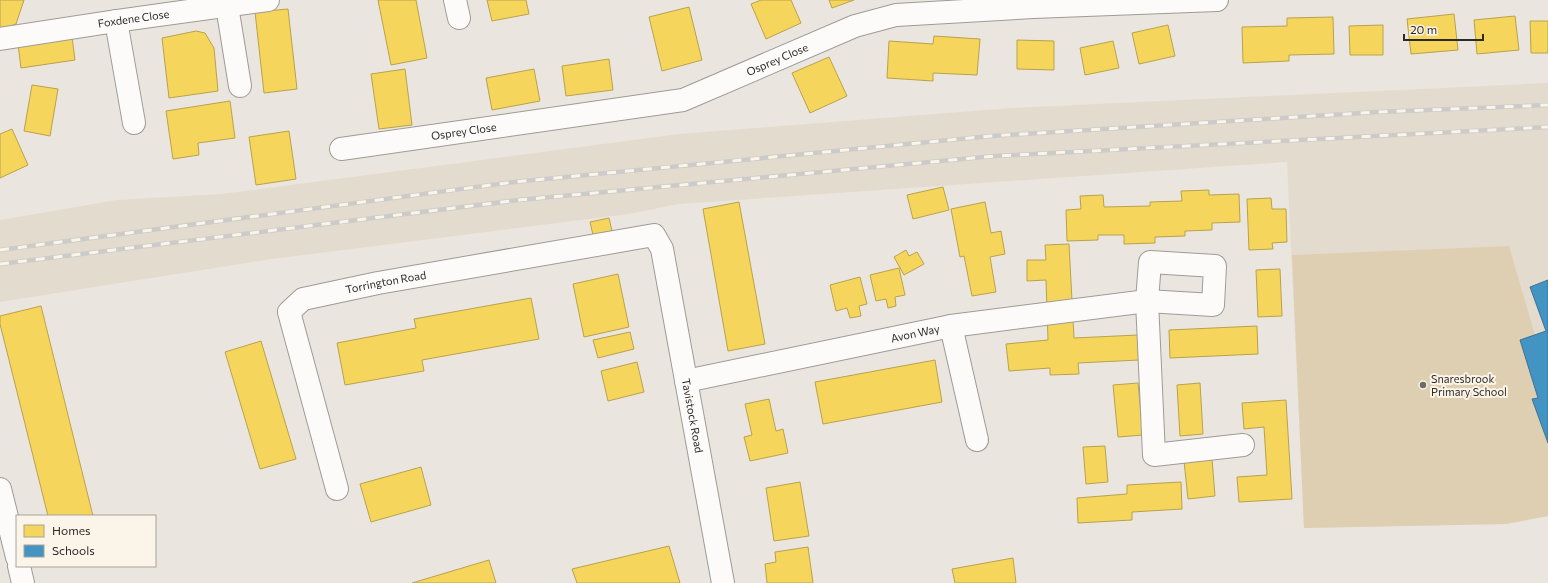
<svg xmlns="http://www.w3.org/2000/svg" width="1548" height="583" font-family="Commissioner,sans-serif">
	<rect width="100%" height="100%" fill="#eae6df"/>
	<path fill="#e3dcce" d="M 1548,83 L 1548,516 L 1506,524 L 1304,528 L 1287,162 L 679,204 L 629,214 L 272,259 L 0,302 L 0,220 L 116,200 L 221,194 L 679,134 L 1011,108 Z"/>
	<path fill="#dfcfb2" d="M 1509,246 L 1535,335 L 1538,398 L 1532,400 L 1548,443 L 1548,516 L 1506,524 L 1304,528 L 1292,255 Z"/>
	<path fill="#f6d55c" stroke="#b9a24c" d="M 0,0 L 24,0 L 16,24 L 0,30 Z
		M 378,0 L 416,0 L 427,58 L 391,65 Z
		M 487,0 L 526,0 L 529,14 L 492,21 Z
		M 761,0 L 791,0 L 801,23 L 766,39 L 751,4 Z
		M 829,0 L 854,0 L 832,8 Z
		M 689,7 L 702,60 L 662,71 L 649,17 Z
		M 288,9 L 297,89 L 264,93 L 255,12 Z
		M 1454,14 L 1458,50 L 1411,54 L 1407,19 Z
		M 1515,16 L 1519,50 L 1477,54 L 1474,20 Z
		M 1333,17 L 1334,54 L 1289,55 L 1289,61 L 1243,63 L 1242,27 L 1287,26 L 1287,18 Z
		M 1530,21 L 1548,21 L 1548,53 L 1531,53 Z
		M 1168,25 L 1175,56 L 1139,64 L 1132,33 Z
		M 1383,25 L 1383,55 L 1350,55 L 1349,26 Z
		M 196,31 L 205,33 L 214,48 L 218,91 L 169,98 L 162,38 Z
		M 934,36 L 980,39 L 977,75 L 933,73 L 933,81 L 887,78 L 889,41 L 933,44 Z
		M 72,37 L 75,60 L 21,68 L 18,44 Z
		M 1017,40 L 1054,41 L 1054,70 L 1017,69 Z
		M 1113,41 L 1119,68 L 1085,75 L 1080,48 Z
		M 829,57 L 847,96 L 810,113 L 792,73 Z
		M 609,59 L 613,90 L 566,96 L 562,66 Z
		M 405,69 L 412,125 L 379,129 L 371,74 Z
		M 534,69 L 540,101 L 492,110 L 486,78 Z
		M 32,85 L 58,89 L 50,136 L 24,131 Z
		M 230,101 L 235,138 L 198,143 L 199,155 L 173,159 L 166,111 Z
		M 12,129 L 28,165 L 0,178 L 0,134 Z
		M 289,131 L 296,179 L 256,185 L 249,137 Z
		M 943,187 L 949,210 L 913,219 L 907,195 Z
		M 1209,190 L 1209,195 L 1239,194 L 1240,222 L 1212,223 L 1212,230 L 1185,231 L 1185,236 L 1155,237 L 1155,243 L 1124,244 L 1124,235 L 1098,235 L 1098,240 L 1067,241 L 1066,210 L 1081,209 L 1080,196 L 1103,195 L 1104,207 L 1150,206 L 1150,202 L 1182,201 L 1181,191 Z
		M 1271,198 L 1272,209 L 1286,209 L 1287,242 L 1272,243 L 1273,249 L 1249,250 L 1247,199 Z
		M 739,202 L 765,344 L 728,351 L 703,209 Z
		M 985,202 L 991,233 L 1001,231 L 1005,254 L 990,257 L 996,292 L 972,296 L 964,256 L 960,257 L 951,209 Z
		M 609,218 L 612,231 L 593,235 L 590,222 Z
		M 1069,244 L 1074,338 L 1138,335 L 1139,360 L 1078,363 L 1079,374 L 1050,375 L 1050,368 L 1009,371 L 1006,344 L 1048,340 L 1046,280 L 1027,281 L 1027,260 L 1046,260 L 1045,245 Z
		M 906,250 L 909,256 L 917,252 L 924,264 L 904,275 L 894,257 Z
		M 899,268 L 905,295 L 895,297 L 896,306 L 888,308 L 886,299 L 876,301 L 870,275 Z
		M 1280,269 L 1282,316 L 1258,317 L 1256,270 Z
		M 618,274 L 629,327 L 584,337 L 573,284 Z
		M 860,277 L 867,304 L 859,306 L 861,316 L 850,318 L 847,308 L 836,311 L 830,285 Z
		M 531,298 L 539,339 L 422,360 L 424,371 L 345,385 L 337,343 L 416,328 L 414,319 Z
		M 41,306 L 93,516 L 48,516 L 0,324 L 0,316 Z
		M 1257,326 L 1258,354 L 1170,358 L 1169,330 Z
		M 630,332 L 634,349 L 598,358 L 593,340 Z
		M 261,341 L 296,459 L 260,469 L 225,352 Z
		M 935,360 L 942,402 L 823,424 L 815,382 Z
		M 637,362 L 644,392 L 608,401 L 601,371 Z
		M 1138,383 L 1143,435 L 1118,437 L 1113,385 Z
		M 1200,383 L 1203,434 L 1180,436 L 1177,385 Z
		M 769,399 L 776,431 L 783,429 L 788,453 L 750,461 L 744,437 L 752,435 L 745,404 Z
		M 1286,400 L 1292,499 L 1239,502 L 1237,477 L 1267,475 L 1264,427 L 1244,429 L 1242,403 Z
		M 1105,446 L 1108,482 L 1086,484 L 1083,447 Z
		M 1212,459 L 1215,496 L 1188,499 L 1184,461 Z
		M 421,467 L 431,505 L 371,522 L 360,484 Z
		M 800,482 L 809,536 L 774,541 L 766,488 Z
		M 1181,482 L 1182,509 L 1132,512 L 1132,520 L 1078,523 L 1077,498 L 1127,494 L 1127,485 Z
		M 669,546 L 680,583 L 577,583 L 572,569 Z
		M 808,547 L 813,583 L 767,583 L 765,564 L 776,562 L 775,552 Z
		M 1013,558 L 1016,583 L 955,583 L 952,569 Z
		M 489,560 L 496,583 L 412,583 Z"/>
	<path fill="#4393c3" stroke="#3c7494" d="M 1548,280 L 1548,443 L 1532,399 L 1538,398 L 1520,340 L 1546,331 L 1530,287 Z"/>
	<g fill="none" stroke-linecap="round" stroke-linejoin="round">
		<g stroke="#9e9b96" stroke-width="24">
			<g id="minor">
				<path d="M 455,0 L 459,18"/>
				<path d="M 227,6 L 240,86"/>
				<path d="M 116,21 L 134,123"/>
				<path id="s1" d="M 0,39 L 116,21 L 268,0"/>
				<path id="s2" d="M 341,149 L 683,100 L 855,26 L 896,15 L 1033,7 L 1217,0"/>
				<path d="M 1150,262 L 1215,266 L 1213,305 L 1147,301 Z"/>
				<path d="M 951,326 L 977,440"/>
				<path id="s3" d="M 686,381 L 951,326 L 1147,301 L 1154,455 L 1243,445"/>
				<path d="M 0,489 L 17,557"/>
				<path id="s4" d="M 337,489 L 289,312 L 303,299 L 378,283 L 654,235 L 662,249 L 723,583"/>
				<path d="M 19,566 L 23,583"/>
			</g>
		</g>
		<use href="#minor" stroke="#fcfbfa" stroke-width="22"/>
		<g stroke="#cbcbc9" stroke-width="4.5">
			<path id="rail" d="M 0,250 L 514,182 L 991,136 L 1378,112 L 1548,105
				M 0,264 L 519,200 L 995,156 L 1548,127"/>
		</g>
		<use href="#rail" stroke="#fbf4e8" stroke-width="3" stroke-dasharray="9" stroke-linecap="butt"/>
	</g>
	<circle fill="#6e6c66" stroke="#fbf4e8" stroke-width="1.5" cx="1423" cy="385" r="4"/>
	<g text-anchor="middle" stroke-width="4" stroke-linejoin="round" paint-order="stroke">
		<g font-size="11" fill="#2c2a25" stroke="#fbf4e8">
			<text dy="4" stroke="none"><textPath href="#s1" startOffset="135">Foxdene Close</textPath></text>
			<text dy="4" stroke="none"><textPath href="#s2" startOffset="448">Osprey Close</textPath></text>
			<text dy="4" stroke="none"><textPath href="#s2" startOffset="124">Osprey Close</textPath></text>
			<text dy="4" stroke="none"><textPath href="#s4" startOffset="287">Torrington Road</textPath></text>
			<text dy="4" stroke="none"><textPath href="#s3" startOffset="234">Avon Way</textPath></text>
			<text dy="4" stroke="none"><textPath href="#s4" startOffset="745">Tavistock Road</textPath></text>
		</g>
		<g font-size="11" fill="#2c2a25" stroke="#fbf4e8" text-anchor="start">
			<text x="1431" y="383">Snaresbrook<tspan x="1431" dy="13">Primary School</tspan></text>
		</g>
	</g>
	<rect x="16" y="515" width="140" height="52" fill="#fbf4e8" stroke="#a8a39a"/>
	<rect x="24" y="525" width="20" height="12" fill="#f6d55c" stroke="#a8a39a"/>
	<text x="52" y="535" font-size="12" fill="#2c2a25">Homes</text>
	<rect x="24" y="545" width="20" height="12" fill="#4393c3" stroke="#a8a39a"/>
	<text x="52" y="555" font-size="12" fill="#2c2a25">Schools</text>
	<path d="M1404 34v6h79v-6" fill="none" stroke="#2c2a25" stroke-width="2"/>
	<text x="1410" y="34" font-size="12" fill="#2c2a25" stroke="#fbf4e8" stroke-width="3" paint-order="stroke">20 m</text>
</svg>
